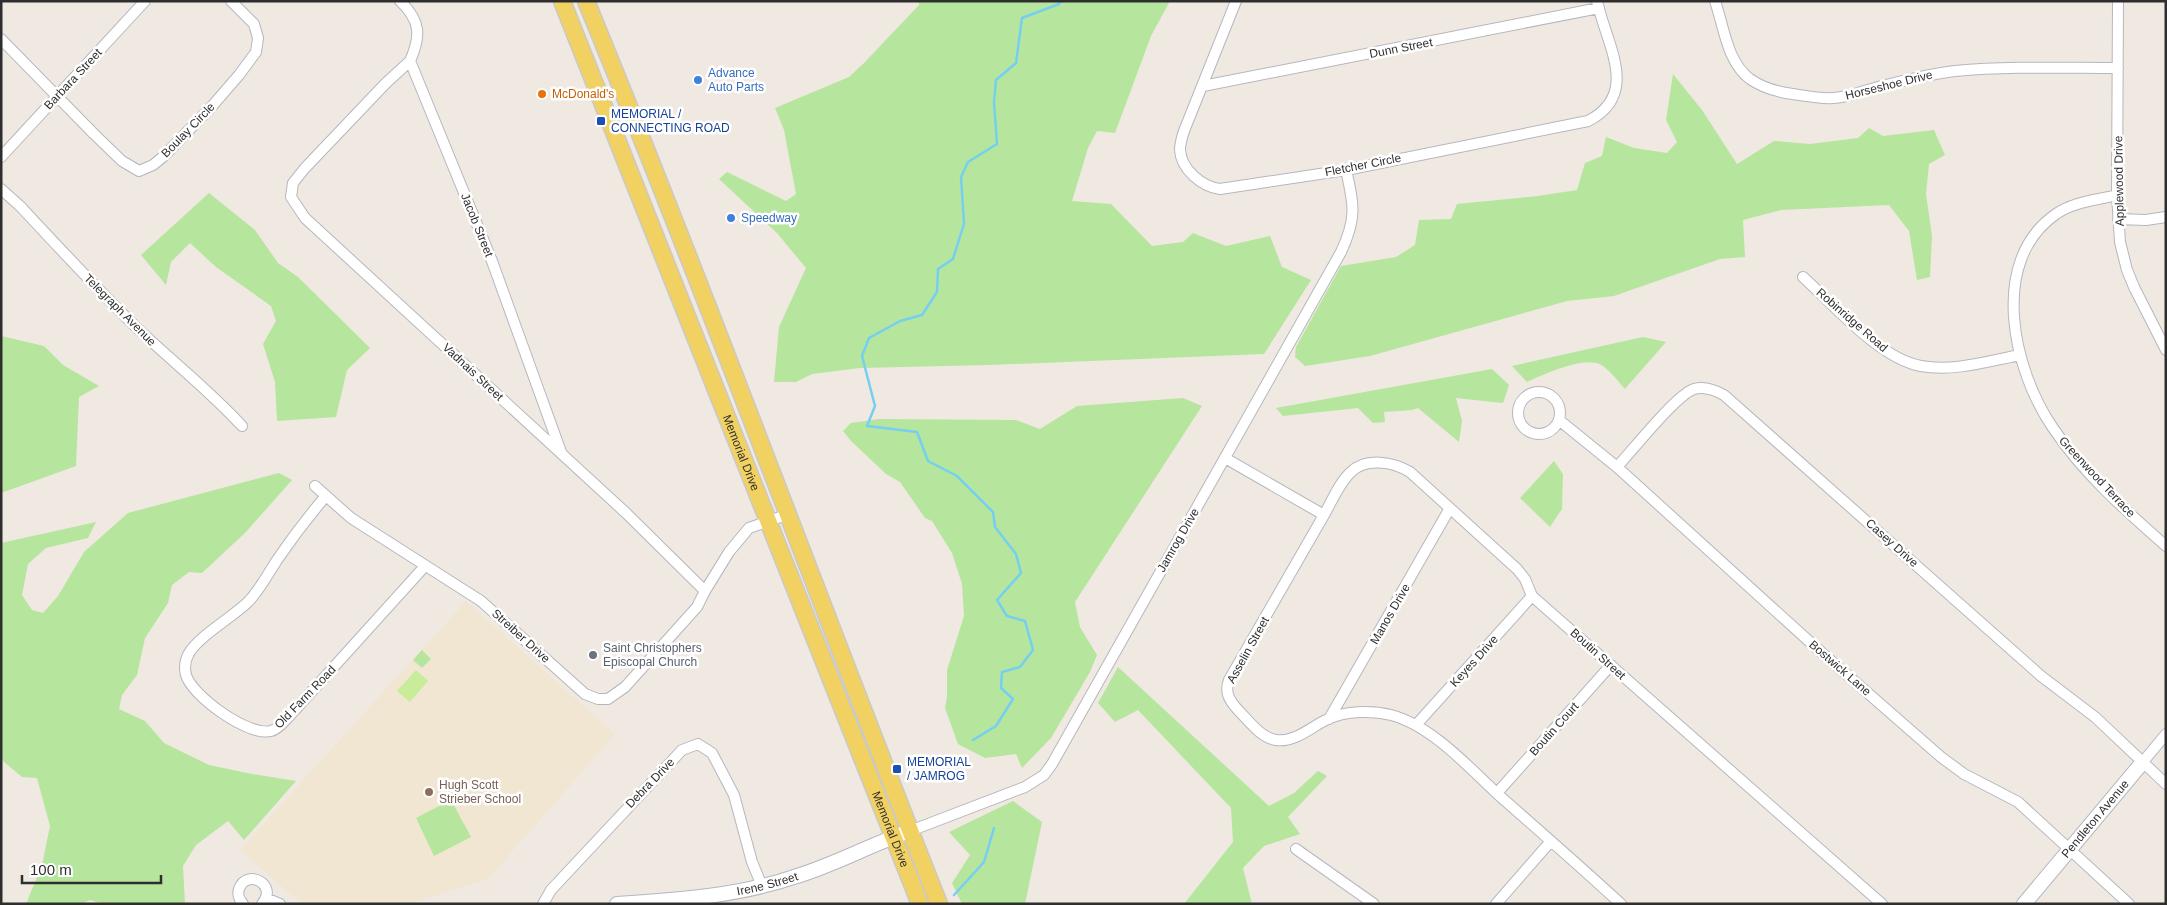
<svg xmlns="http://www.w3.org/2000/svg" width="2167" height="905" font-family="Helvetica,sans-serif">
	<rect width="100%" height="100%" fill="#efe9e1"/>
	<path fill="#f0e6d1" d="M 466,601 L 615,734 L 488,879 L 408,904 L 302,904 L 240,850 Z"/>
	<path fill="#b6e59e" d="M 919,1 L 1170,1 L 1151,36 L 1115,133 L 1097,131 L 1088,148 L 1072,201 L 1111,204 L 1152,246 L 1183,242 L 1193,233 L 1226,246 L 1270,236 L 1282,267 L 1311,280 L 1264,354 L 989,365 L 860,368 L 812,374 L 796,382 L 774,382 L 779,327 L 806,268 L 777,233 L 719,179 L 727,172 L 786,201 L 796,194 L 784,130 L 775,108 L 849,77 L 864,63 L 919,5 Z
		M 1673,74 L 1702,110 L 1737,164 L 1774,141 L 1810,144 L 1858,138 L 1869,128 L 1883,136 L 1934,130 L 1945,155 L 1929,164 L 1926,194 L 1932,236 L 1930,277 L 1917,280 L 1909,231 L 1889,205 L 1781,210 L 1743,220 L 1745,257 L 1720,259 L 1614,296 L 1567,301 L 1370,356 L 1305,366 L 1295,357 L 1296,347 L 1341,266 L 1396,257 L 1415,245 L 1419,220 L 1451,219 L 1457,204 L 1538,196 L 1577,190 L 1585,163 L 1602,156 L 1606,137 L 1634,148 L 1667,153 L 1677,142 L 1666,120 Z
		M 209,193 L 255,230 L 278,263 L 298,277 L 370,348 L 347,370 L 336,417 L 277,421 L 275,382 L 263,344 L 276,321 L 271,306 L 216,267 L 190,243 L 171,262 L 166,285 L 141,255 Z
		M 1,336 L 44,346 L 63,365 L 99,386 L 79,397 L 76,466 L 1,493 Z
		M 1643,337 L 1666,342 L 1625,389 C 1618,381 1611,372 1603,366 C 1587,354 1543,375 1527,382 L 1512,366 Z
		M 1492,369 L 1509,385 L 1503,403 L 1456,398 L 1462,421 L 1459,442 L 1418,408 L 1412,410 L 1384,412 L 1385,422 L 1373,423 L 1358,408 L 1283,416 L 1276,408 Z
		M 1183,398 L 1202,406 L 1075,602 L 1080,627 L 1097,655 L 1090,672 L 1051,738 L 1022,768 L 1016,754 L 985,758 L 958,744 L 945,708 L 947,697 L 947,670 L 964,616 L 962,584 L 952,553 L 932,521 L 925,518 L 900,482 L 886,474 L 851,441 L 843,431 L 851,423 L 879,419 L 1016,420 L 1040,429 L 1077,406 Z
		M 1554,461 L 1563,474 L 1562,509 L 1550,527 L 1520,498 Z
		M 279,473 L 292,480 L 245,533 L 202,573 L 189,572 L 172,585 L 168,603 L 145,638 L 137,675 L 122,695 L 119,709 L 145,721 L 164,743 L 209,765 L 252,774 L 296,781 L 244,840 L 228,821 L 196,845 L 183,866 L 185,904 L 103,904 L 90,900 L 82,904 L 26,904 L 42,865 L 50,826 L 37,778 L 22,777 L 4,762 L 1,757 L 1,543 L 96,522 L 88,538 L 46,548 L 28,564 L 22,595 L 32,610 L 43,613 L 58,596 L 84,552 L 128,513 Z
		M 422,650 L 431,659 L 422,668 L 413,660 Z
		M 1118,667 L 1269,806 L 1294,793 L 1318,771 L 1327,776 L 1288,817 L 1300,834 L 1264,846 L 1243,868 L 1252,904 L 1184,904 L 1233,842 L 1231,808 L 1138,710 L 1115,722 L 1098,703 Z
		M 451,800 L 471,837 L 434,856 L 416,818 Z
		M 1013,801 L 1042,822 L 1025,904 L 962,904 L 952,883 L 970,855 L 949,832 Z"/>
	<path fill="#c9ec9a" d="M 416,670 L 428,681 L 410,702 L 397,691 Z"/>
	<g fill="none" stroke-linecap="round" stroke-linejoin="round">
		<path stroke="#75cff0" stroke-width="2.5" d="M 973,740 L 996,726 L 1013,699 L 1001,688 L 1002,672 L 1020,667 L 1033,650 L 1025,621 L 1007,616 L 997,600 L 1021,573 L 1016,554 L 995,527 L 993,512 L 957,476 L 928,461 L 917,432 L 867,426 L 875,406 L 862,356 L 869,338 L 900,321 L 922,315 L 937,292 L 938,269 L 953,259 L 964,224 L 961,177 L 968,162 L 997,144 L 994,102 L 996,80 L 1016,63 L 1022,18 L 1059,4 L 1061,1
			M 954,895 L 984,862 L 994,828"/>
		<g stroke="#b4b7c1" stroke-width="12">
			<path id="minor" d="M 400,1 C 421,21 421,36 410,61 L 492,261 L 561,452
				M 1236,1 L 1184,131 C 1182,137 1180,144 1180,150 C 1181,169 1202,187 1220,189 L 1346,170 L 1588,121 C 1641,94 1606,44 1597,1
				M 1715,1 C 1724,27 1727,62 1750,79 C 1763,88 1777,92 1793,94 C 1806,96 1820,99 1834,98 C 1849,97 1863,91 1878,87 C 1903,81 1929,74 1955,71 C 2009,66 2064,68 2118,68
				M 2118,1 L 2117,195 L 2120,242 L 2127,270 L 2134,287 L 2166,350
				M 1,39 L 94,134 L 122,161 L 139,171 L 153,165 L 164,156 L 213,105 L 239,75 L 256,52 L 258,38 L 254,24 L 231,1
				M 410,61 L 386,83 L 305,168 L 293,183 L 291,197 L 305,218 L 626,513 L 705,591 L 729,552 L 749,528 L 786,515
				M 1203,86 L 1599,8
				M 1,157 L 145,1
				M 1,189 L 21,207 C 60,249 98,290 138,329 C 173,362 210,391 242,426
				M 2117,195 C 2097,200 2073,202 2056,214 C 1988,261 2013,370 2053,428 C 2083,473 2125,510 2166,546
				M 2118,219 L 2146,220 L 2166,217
				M 1803,277 C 1834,305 1880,359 1921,366 C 1953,372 1989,361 2020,355
				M1518 413a21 21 0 1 1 42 0a21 21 0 1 1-42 0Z
				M 1559,420 L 1617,467 L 1822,653 L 1941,757 L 1964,774 L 2018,802 L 2129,904
				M 1225,458 L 1324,515 L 1229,680 C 1224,693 1230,701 1238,710 C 1248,720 1261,738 1276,740 C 1295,743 1312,726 1328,719 C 1346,711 1371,710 1391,715 C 1433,726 1471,770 1502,798 C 1542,833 1582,868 1621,904
				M 1617,467 C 1632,451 1676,395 1694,389 C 1704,386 1715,390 1724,395 L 2041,676 L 2095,717 L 2166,784
				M 315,486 L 351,518 L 481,601 L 585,694 L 598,699 L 608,699 L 625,687 L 697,607 L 705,591
				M 325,497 C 308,517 292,538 277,560 C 268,574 260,589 249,601 C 233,617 200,635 189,653 C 185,660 184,667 186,675 C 192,696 249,737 271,731 C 279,729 288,717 294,711 L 425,566
				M 1324,515 C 1332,501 1339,483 1351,472 C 1366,457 1393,462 1410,472 L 1517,569 L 1525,579 L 1532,596 L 1882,904
				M 1329,719 L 1450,508
				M 1416,725 L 1532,596
				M 2142,763 L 2166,734
				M 1497,793 L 1611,665
				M 910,831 L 1025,787 L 1044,775 L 1052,764 L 1341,252 C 1357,218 1354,205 1346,170
				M 1296,849 L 1374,904
				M 266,898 L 280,904
				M 243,904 C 239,899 237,895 239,889 C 246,868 279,884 262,904
				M 543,904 L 551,890 L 682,750 L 698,744 L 712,753 L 734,795 L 752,862 L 762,886
				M 1496,904 L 1551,841"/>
		</g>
		<g stroke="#b4b7c1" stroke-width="16">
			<g id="tertiary">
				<path id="s1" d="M 617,904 C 678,900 739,896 797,876 C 836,864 872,844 910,831"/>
				<path id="s2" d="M 2024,904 L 2142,763"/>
			</g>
		</g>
		<g stroke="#c9c9c9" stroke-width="19">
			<g id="primary">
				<path id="s3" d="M 562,1 L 920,904"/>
				<path d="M 586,1 C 709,300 820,604 939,904"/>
			</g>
		</g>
		<use href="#minor" stroke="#fff" stroke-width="10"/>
		<use href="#tertiary" stroke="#fff" stroke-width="14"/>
		<use href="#primary" stroke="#f2d163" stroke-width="16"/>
	</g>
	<g fill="#3f7fe0" stroke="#fff" stroke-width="2">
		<circle cx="698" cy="80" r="5"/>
		<circle cx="731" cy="218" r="5"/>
	</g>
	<circle fill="#e8710a" stroke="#fff" stroke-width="2" cx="542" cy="94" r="5"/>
	<g fill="#1a4fb4" stroke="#fff" stroke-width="2">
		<rect x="596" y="116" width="10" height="10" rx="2.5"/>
		<rect x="892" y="764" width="10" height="10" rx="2.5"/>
	</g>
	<circle fill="#6b7280" stroke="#fff" stroke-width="2" cx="593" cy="655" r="5"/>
	<circle fill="#8d6e63" stroke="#fff" stroke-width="2" cx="429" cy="792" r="5"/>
	<g text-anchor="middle" stroke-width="5" stroke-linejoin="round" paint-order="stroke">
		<g font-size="12" fill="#2e2e2e" stroke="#fff">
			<text transform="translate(1401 48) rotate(-11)" y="4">Dunn Street</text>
			<text transform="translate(73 79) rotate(-47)" y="4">Barbara Street</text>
			<text transform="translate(1889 85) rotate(-14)" y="4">Horseshoe Drive</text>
			<text transform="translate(188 130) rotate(-46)" y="4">Boulay Circle</text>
			<text transform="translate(1363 165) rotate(-11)" y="4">Fletcher Circle</text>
			<text transform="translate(2119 181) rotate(-91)" y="4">Applewood Drive</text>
			<text transform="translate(477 225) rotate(68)" y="4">Jacob Street</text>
			<text transform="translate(120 310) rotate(45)" y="4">Telegraph Avenue</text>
			<text transform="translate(1852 320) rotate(41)" y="4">Robinridge Road</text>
			<text transform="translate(473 372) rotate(43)" y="4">Vadnais Street</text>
			<text dy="4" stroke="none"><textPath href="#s3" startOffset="486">Memorial Drive</textPath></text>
			<text transform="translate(2097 477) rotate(47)" y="4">Greenwood Terrace</text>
			<text transform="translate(1178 540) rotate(-60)" y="4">Jamrog Drive</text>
			<text transform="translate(1892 543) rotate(42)" y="4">Casey Drive</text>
			<text transform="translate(1390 614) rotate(-60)" y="4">Manos Drive</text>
			<text transform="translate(521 636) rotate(42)" y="4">Streiber Drive</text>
			<text transform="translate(1248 650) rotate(-61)" y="4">Asselin Street</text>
			<text transform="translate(1598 654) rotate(42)" y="4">Boutin Street</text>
			<text transform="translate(1474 661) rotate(-48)" y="4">Keyes Drive</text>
			<text transform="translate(1840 668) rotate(41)" y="4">Bostwick Lane</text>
			<text transform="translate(305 697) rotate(-46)" y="4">Old Farm Road</text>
			<text transform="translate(1554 729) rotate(-48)" y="4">Boutin Court</text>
			<text transform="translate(650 783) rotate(-46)" y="4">Debra Drive</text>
			<text dy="4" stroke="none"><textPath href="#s2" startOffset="111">Pendleton Avenue</textPath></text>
			<text dy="4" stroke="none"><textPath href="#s3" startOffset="891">Memorial Drive</textPath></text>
			<text dy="4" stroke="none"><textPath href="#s1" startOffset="152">Irene Street</textPath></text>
		</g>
		<g font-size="12" fill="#366cbe" stroke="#fff" text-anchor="start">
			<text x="708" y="77">Advance<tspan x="708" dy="14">Auto Parts</tspan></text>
			<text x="741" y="222">Speedway</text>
		</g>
		<g font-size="12" fill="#c56008" stroke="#fff" text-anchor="start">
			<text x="552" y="98">McDonald's</text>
		</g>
		<g font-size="12" fill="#164399" stroke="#fff" text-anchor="start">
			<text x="611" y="118">MEMORIAL /<tspan x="611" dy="14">CONNECTING ROAD</tspan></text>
			<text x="907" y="766">MEMORIAL<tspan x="907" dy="14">/ JAMROG</tspan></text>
		</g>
		<g font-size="12" fill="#5b616d" stroke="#fff" text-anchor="start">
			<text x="603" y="652">Saint Christophers<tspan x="603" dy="14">Episcopal Church</tspan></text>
		</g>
		<g font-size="12" fill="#785e54" stroke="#fff" text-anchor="start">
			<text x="439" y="789">Hugh Scott<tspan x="439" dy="14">Strieber School</tspan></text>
		</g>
	</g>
	<rect width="2167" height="905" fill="none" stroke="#2e2e2e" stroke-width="5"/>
	<path d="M22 875v8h139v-8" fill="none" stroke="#2e2e2e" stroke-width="2.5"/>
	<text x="30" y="875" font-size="15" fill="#2e2e2e" stroke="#ffffff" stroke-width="4" paint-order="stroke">100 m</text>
</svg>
